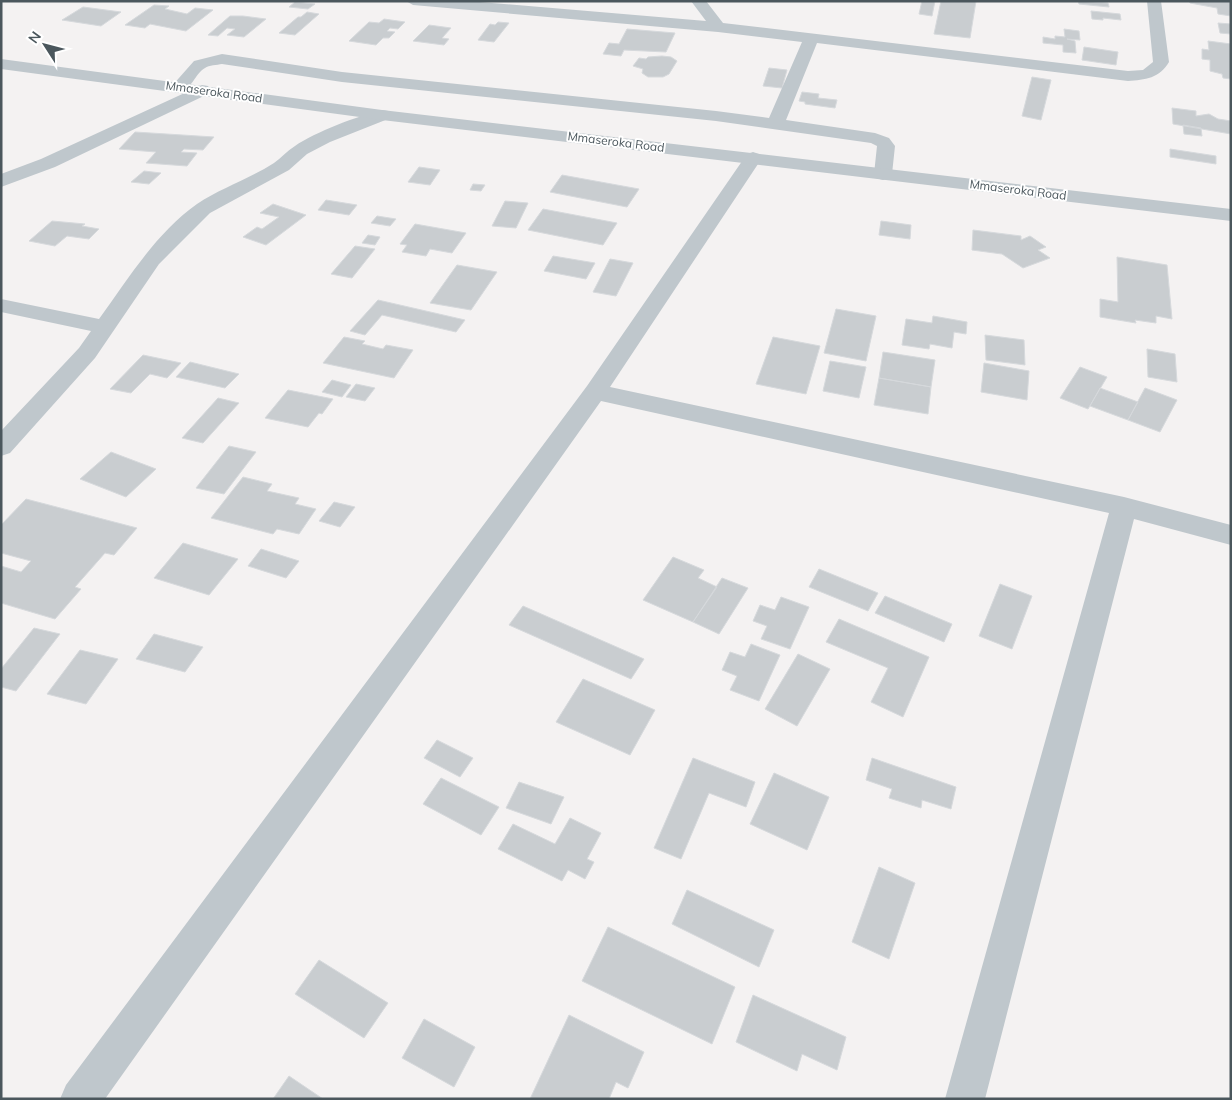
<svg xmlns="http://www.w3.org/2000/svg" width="1232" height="1100" font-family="Mulish,sans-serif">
	<rect width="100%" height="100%" fill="#f4f2f2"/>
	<path fill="#c9cdd0" stroke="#d6d9dc" d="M 922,1 L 935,1 L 932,16 L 919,14 Z
		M 941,1 L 976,1 L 970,38 L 934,34 Z
		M 1078,1 L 1108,3 L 1109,7 L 1079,4 Z
		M 1189,1 L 1231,1 L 1231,16 L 1218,14 L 1217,8 L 1190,3 Z
		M 295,2 L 315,4 L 308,9 L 289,7 Z
		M 154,5 L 169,6 L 165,9 L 187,14 L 195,8 L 213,10 L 186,31 L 150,24 L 145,28 L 125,25 Z
		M 83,7 L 121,12 L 101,26 L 62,20 Z
		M 1091,11 L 1120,14 L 1121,20 L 1103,18 L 1103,20 L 1092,19 Z
		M 307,12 L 319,14 L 295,35 L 279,33 L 298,17 L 301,17 Z
		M 230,16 L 243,16 L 266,19 L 244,37 L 227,35 L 235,29 L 227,28 L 218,36 L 208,35 Z
		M 384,19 L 405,22 L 398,29 L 390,28 L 387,31 L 395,32 L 389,38 L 383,38 L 376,45 L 349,41 L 369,22 L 379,23 Z
		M 498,22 L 509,23 L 494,42 L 478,40 L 490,24 L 495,25 Z
		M 1218,23 L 1231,24 L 1231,34 L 1220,33 Z
		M 429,25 L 451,28 L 442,38 L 449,39 L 444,45 L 413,41 Z
		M 627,29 L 675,33 L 666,52 L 624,50 L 621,56 L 603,54 L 609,43 L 619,44 Z
		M 1064,29 L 1079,31 L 1080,40 L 1067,39 L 1075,41 L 1076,53 L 1063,52 L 1063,45 L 1043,43 L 1043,37 L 1055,39 L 1055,36 L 1065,37 Z
		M 1208,41 L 1231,44 L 1231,79 L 1223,78 L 1222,74 L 1210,71 L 1210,60 L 1202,59 L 1202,49 L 1209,50 Z
		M 1084,47 L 1118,52 L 1116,65 L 1082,60 Z
		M 662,56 L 671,57 L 677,61 L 669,74 L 663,77 L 648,77 L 642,73 L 643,69 L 633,66 L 639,58 L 646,59 L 648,57 Z
		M 769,68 L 787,70 L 782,88 L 763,86 Z
		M 1032,77 L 1051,80 L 1041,120 L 1022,116 Z
		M 802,92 L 819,94 L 818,98 L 837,100 L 835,108 L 805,104 L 805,102 L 799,101 Z
		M 1172,108 L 1196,111 L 1196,116 L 1209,114 L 1218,119 L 1231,121 L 1231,134 L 1173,124 Z
		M 1183,125 L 1201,128 L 1202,136 L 1184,134 Z
		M 135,132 L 214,137 L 203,150 L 184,149 L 181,152 L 197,153 L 187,166 L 146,163 L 156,152 L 119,149 Z
		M 1170,149 L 1216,156 L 1216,164 L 1170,157 Z
		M 419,167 L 440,170 L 430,185 L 408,182 Z
		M 144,171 L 161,173 L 149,184 L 131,182 Z
		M 562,175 L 639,189 L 627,207 L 550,192 Z
		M 473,184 L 485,185 L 481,191 L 470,190 Z
		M 326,200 L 357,205 L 349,215 L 318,210 Z
		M 505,201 L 528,203 L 516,228 L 492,226 Z
		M 273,204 L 306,215 L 266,245 L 243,237 L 257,227 L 262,229 L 279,217 L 260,213 Z
		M 543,209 L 617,223 L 603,245 L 528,230 Z
		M 377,216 L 396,219 L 390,226 L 371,223 Z
		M 52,221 L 85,224 L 82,226 L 99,229 L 89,239 L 67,236 L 55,246 L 29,241 Z
		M 881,221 L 911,225 L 910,239 L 879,235 Z
		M 415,224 L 466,233 L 452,253 L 430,249 L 426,256 L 402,252 L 407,245 L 400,244 Z
		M 973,230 L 1021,236 L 1021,240 L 1030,236 L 1046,247 L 1038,250 L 1050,258 L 1023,268 L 1002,254 L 972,250 Z
		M 368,235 L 380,237 L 375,245 L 362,243 Z
		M 355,246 L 375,249 L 352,278 L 331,274 Z
		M 553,256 L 595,263 L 586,279 L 544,271 Z
		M 1117,257 L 1167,265 L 1172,319 L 1156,316 L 1156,323 L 1135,320 L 1136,323 L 1100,317 L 1100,299 L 1118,302 Z
		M 610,259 L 633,263 L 616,296 L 593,292 Z
		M 457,265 L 497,272 L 471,310 L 430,303 Z
		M 378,300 L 465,320 L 456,332 L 382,315 L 365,335 L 350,331 Z
		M 836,309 L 876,316 L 866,361 L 824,353 Z
		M 933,316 L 967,322 L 966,334 L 954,332 L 952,348 L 930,344 L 929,349 L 902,345 L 906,319 L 932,323 Z
		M 985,335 L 1024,340 L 1025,365 L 986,360 Z
		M 344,337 L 365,341 L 362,344 L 383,349 L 386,345 L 413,350 L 394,378 L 323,363 Z
		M 773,337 L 820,346 L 806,394 L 756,384 Z
		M 1147,349 L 1175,354 L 1177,382 L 1148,377 Z
		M 883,352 L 935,360 L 931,387 L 879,378 Z
		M 143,355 L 181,363 L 167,378 L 150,374 L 131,393 L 110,389 Z
		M 830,361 L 866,367 L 859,398 L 823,391 Z
		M 190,362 L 239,374 L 225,388 L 176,377 Z
		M 984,363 L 1029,371 L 1027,400 L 981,392 Z
		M 1080,367 L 1107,377 L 1088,409 L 1060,398 Z
		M 879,378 L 931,387 L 928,414 L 874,405 Z
		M 332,380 L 351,385 L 342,397 L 322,392 Z
		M 356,384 L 375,388 L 365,401 L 346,397 Z
		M 1100,388 L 1138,402 L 1128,420 L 1090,406 Z
		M 1145,388 L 1177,400 L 1160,432 L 1128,420 Z
		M 288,390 L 333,399 L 322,414 L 319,413 L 308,427 L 265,418 Z
		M 218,398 L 239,403 L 203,443 L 182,438 Z
		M 229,446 L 256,452 L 224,494 L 196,488 Z
		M 111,452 L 156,469 L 126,497 L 80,479 Z
		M 243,477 L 272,484 L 267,491 L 299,498 L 295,504 L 316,509 L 299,534 L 277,529 L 273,534 L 211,518 Z
		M 26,499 L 137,528 L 114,555 L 105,553 L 75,587 L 81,589 L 55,619 L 1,603 L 1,566 L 21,572 L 31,561 L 1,553 L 1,525 Z
		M 334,502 L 355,507 L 340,527 L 319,521 Z
		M 183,543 L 238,559 L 209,595 L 154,578 Z
		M 261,549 L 299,561 L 286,578 L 248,566 Z
		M 673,557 L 704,570 L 698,578 L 717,587 L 693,622 L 643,600 Z
		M 819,569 L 878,593 L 868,611 L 809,587 Z
		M 722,578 L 748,588 L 719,634 L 693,622 Z
		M 1000,584 L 1032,596 L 1012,649 L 979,636 Z
		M 885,596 L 952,624 L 944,642 L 875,613 Z
		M 781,597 L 809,607 L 790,649 L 761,639 L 767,626 L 753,621 L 760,605 L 775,610 Z
		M 523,606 L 644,659 L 631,679 L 509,625 Z
		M 839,619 L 929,657 L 903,717 L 871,702 L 888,668 L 826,642 Z
		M 34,628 L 60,634 L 16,691 L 1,687 L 1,669 Z
		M 154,634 L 203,647 L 185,672 L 136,659 Z
		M 751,644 L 780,655 L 759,701 L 730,690 L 737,676 L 722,670 L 730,652 L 745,657 Z
		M 80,650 L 118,659 L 86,704 L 47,694 Z
		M 798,654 L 830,669 L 797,726 L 765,709 Z
		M 583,679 L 655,710 L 630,755 L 556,722 Z
		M 437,740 L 473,758 L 460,777 L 424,758 Z
		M 693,758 L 755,782 L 746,807 L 709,793 L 681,859 L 654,848 Z
		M 872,758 L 956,787 L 951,809 L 922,800 L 921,808 L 889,798 L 892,789 L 866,780 Z
		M 774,773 L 829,797 L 807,850 L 750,824 Z
		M 441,778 L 499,807 L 481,835 L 423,804 Z
		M 519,782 L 564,797 L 551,824 L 506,808 Z
		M 570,818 L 601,833 L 587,859 L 594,862 L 585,879 L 568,870 L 562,881 L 498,849 L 513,824 L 555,844 Z
		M 879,867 L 915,883 L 889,959 L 852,942 Z
		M 687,890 L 774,930 L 759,967 L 672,924 Z
		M 608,927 L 735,987 L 712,1044 L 582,981 Z
		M 319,960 L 388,1003 L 364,1038 L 295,994 Z
		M 753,995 L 846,1037 L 837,1070 L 802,1054 L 797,1071 L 736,1042 Z
		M 569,1015 L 644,1052 L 628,1088 L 616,1082 L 609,1099 L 530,1099 Z
		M 424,1019 L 475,1047 L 454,1087 L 402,1058 Z
		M 289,1076 L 323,1099 L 273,1099 Z"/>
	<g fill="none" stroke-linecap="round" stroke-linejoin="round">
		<path fill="#bfc7cc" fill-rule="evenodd" d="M 406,1 L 468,1 L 706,21 L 691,1 L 706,1 L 723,23 L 1128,71 L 1143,70 L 1153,62 L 1147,1 L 1161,1 L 1169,62 C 1160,78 1145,80 1128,81 L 817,43 L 786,120 L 875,133 L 889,138 L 895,146 L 892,174 L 890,178 L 883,180 L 876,178 L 874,174 L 877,146 L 871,143 L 716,121 L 342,82 L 222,64 C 217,65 209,65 205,68 C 193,75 191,95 173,91 L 171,87 L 194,61 L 222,54 L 342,72 L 716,111 L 769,118 L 802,42 L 718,32 L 413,5 Z
			M 202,85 L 208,86 L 210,90 L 208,94 L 55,167 L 1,187 L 1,174 L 41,159 Z
			M 382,110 L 388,111 L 391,115 L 388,119 L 330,142 L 307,154 L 289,170 L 210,213 L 159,264 L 95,358 L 10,453 L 1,456 L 1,431 L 79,348 L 91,331 L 1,312 L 1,299 L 99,319 C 128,279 156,233 197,204 C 221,188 249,179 274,163 C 281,158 287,151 295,146 C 315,132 358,116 382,110 Z
			M 753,152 L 759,154 L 762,158 L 610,387 L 1124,497 L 1231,525 L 1231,545 L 1134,519 L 985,1099 L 945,1099 L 1109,513 L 601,401 L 105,1099 L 60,1099 L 66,1085 L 587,386 L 747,154 Z"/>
		<path fill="#bfc7cc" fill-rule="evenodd" d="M 1,59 L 382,110 L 1231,209 L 1231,221 L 382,120 L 1,69 Z"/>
	</g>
	<g text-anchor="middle" stroke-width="4" stroke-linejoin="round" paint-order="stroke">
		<g font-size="12" fill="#4b575d" stroke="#fff">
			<text transform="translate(214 92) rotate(8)" y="4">Mmaseroka Road</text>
			<text transform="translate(616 142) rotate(7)" y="4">Mmaseroka Road</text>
			<text transform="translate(1018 190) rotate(7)" y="4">Mmaseroka Road</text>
		</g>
	</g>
	<rect width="1232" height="1100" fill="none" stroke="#4b575d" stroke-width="5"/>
	<g transform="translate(45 45) rotate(306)" stroke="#ffffff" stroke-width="4" paint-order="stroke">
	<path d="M0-4L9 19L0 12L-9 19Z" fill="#4b575d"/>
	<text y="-8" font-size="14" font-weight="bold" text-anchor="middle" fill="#4b575d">N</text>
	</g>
</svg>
